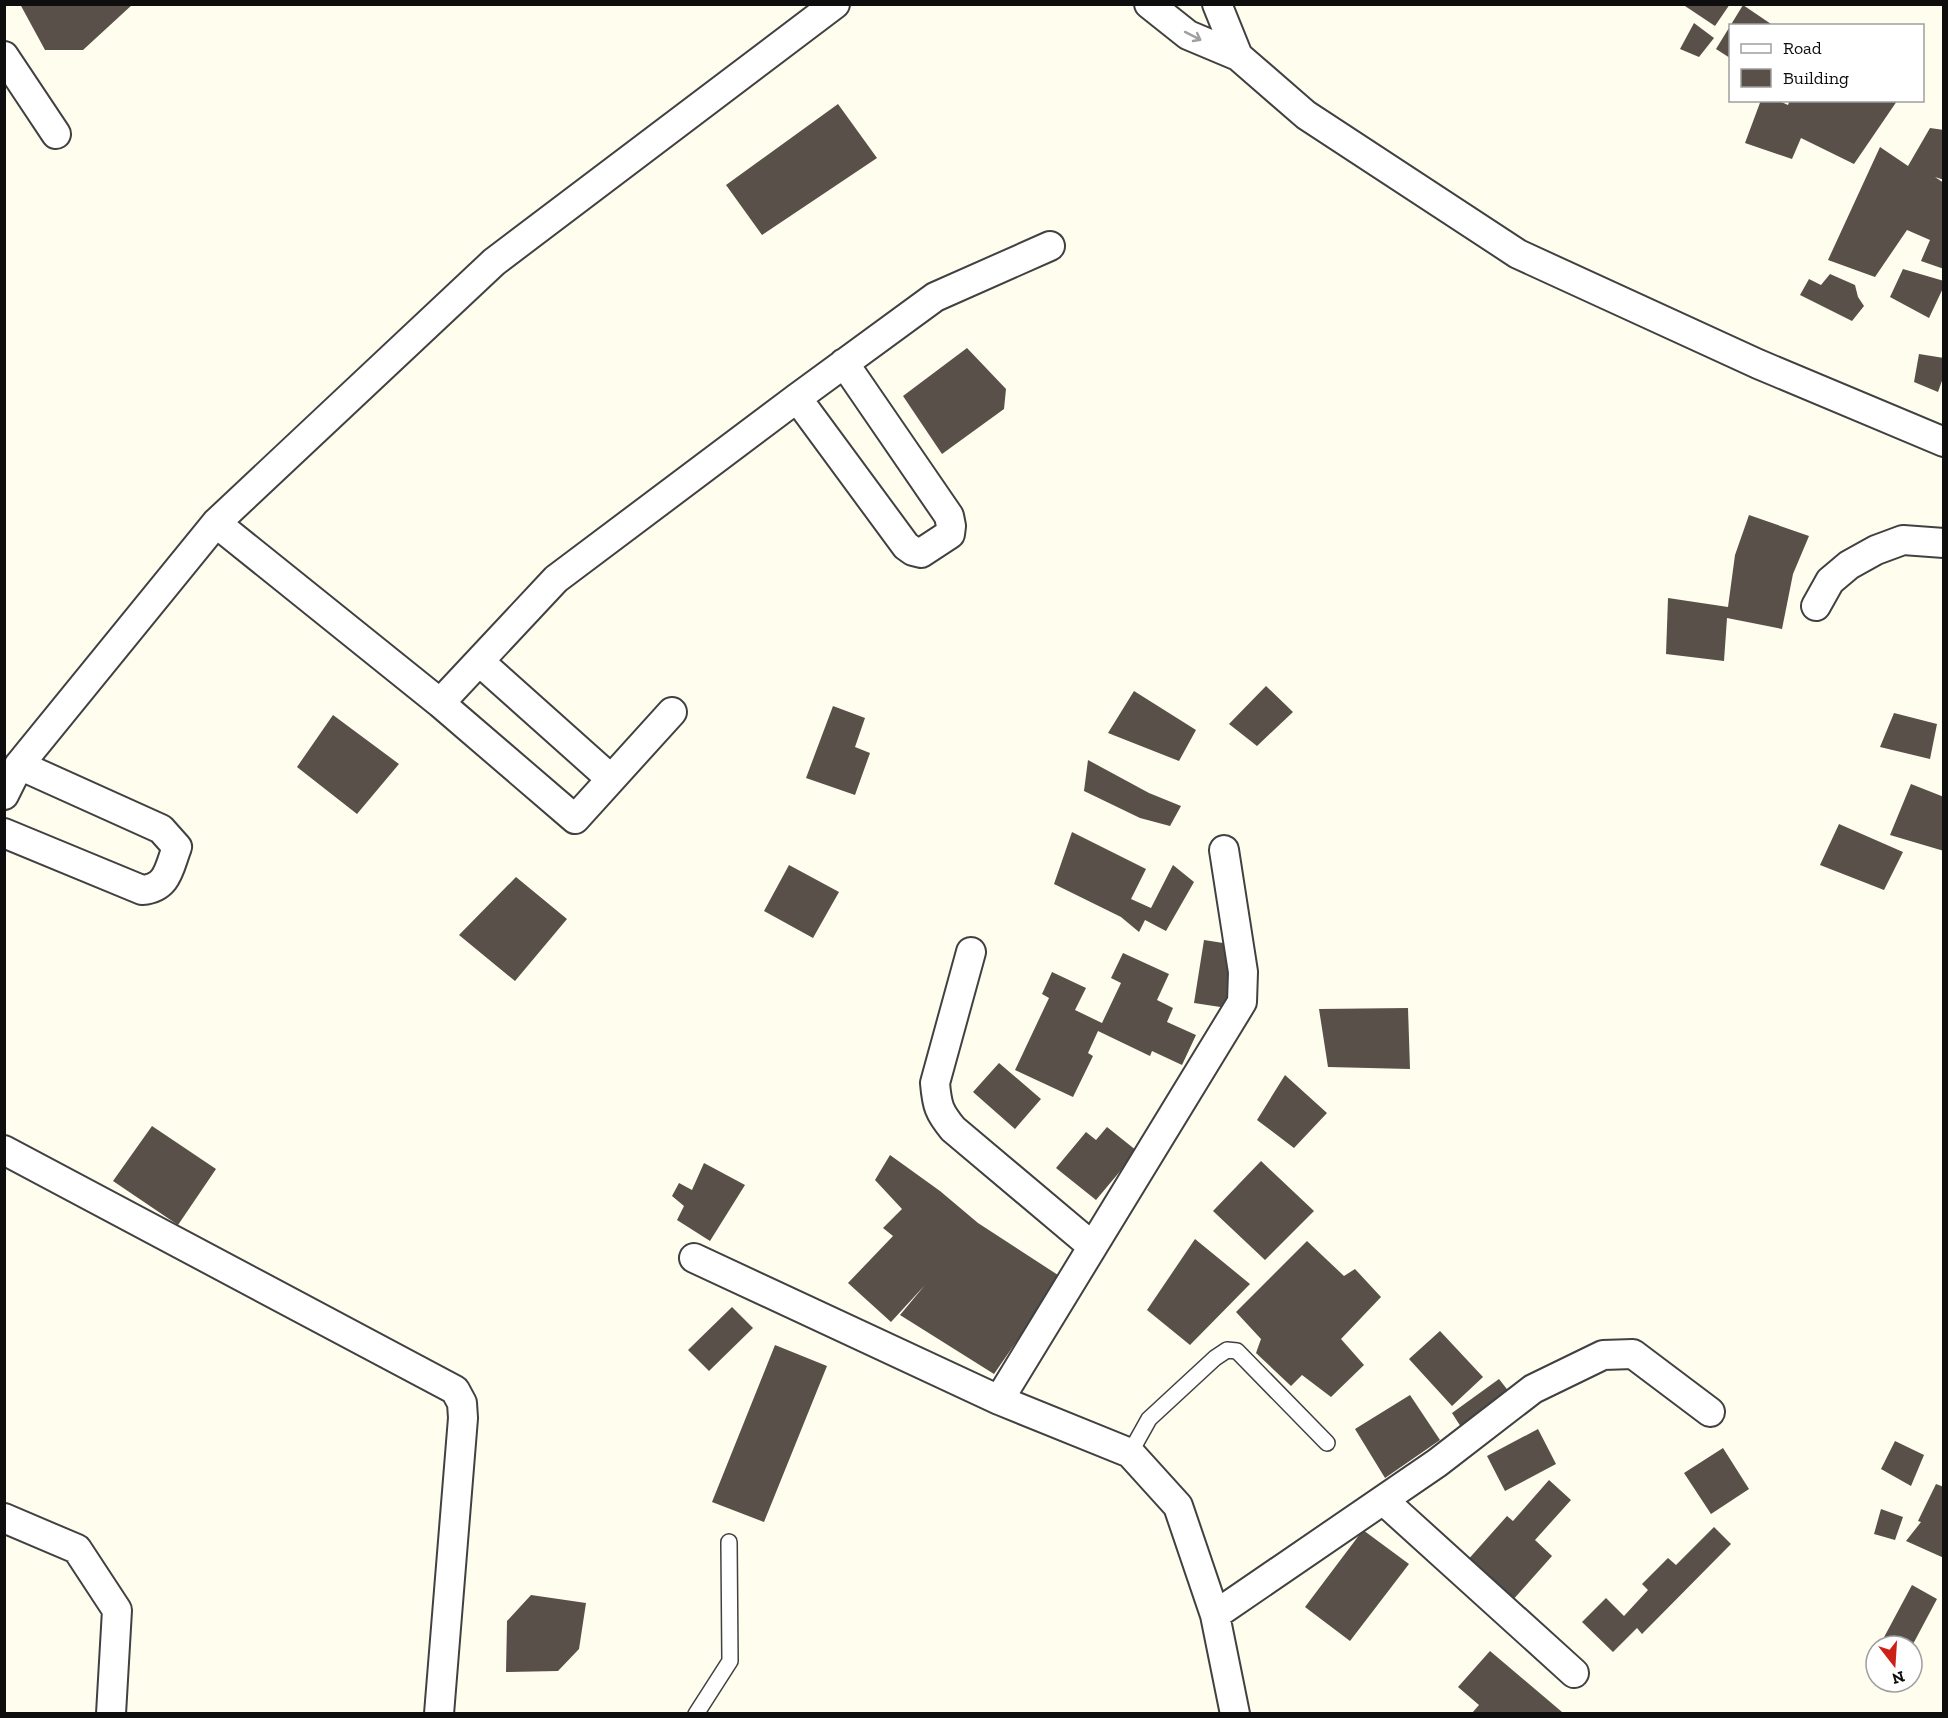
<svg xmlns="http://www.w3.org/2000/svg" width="1948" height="1718" font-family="'Zilla Slab',serif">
	<rect width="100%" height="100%" fill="#fffdee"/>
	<path fill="#585049" d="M 20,4 L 133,4 L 83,50 L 45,50 Z
		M 1682,4 L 1730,4 L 1715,26 Z
		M 1743,5 L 1774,26 L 1730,26 L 1730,58 L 1716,49 Z
		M 1694,23 L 1714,38 L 1699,57 L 1680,49 Z
		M 1761,100 L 1777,100 L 1788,105 L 1790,100 L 1897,101 L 1854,164 L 1801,138 L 1792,159 L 1745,143 Z
		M 838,104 L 877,158 L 762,235 L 726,185 Z
		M 1930,128 L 1944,130 L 1944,180 L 1935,177 L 1944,183 L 1944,269 L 1921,261 L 1930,240 L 1907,230 L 1875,277 L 1828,260 L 1880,147 L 1908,166 Z
		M 1903,269 L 1944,281 L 1944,286 L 1929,318 L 1890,297 Z
		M 1830,274 L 1855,285 L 1858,297 L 1864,306 L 1852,321 L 1800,295 L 1809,279 L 1821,285 Z
		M 967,348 L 1006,389 L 1004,409 L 942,454 L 903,396 Z
		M 1919,354 L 1944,358 L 1944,375 L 1938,392 L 1914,382 Z
		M 1749,515 L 1809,536 L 1793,574 L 1782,629 L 1727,618 L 1724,661 L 1666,654 L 1668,598 L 1728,607 L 1735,555 Z
		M 1266,686 L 1293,712 L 1257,746 L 1229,724 Z
		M 1134,691 L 1196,730 L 1179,761 L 1108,733 Z
		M 833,706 L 865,718 L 855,747 L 870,753 L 855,795 L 806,778 Z
		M 1894,713 L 1937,724 L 1930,759 L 1880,747 Z
		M 333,715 L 399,764 L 357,814 L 297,767 Z
		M 1088,760 L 1149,793 L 1181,806 L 1170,826 L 1140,818 L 1084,791 Z
		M 1911,784 L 1944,797 L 1944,851 L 1890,835 Z
		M 1839,824 L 1903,852 L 1884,890 L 1820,865 Z
		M 1072,832 L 1146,869 L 1131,899 L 1151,908 L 1173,865 L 1194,882 L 1166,931 L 1145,920 L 1139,932 L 1121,917 L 1054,884 Z
		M 789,865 L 839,892 L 813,938 L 764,911 Z
		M 516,877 L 567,919 L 515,981 L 459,935 Z
		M 1204,940 L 1236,945 L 1227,1008 L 1194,1003 Z
		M 1123,953 L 1169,974 L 1157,1000 L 1173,1008 L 1167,1022 L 1196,1035 L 1182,1065 L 1152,1051 L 1150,1056 L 1098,1031 L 1088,1053 L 1093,1056 L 1073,1097 L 1015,1070 L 1049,998 L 1042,994 L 1052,972 L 1086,988 L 1075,1010 L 1102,1023 L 1121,983 L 1111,978 Z
		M 1408,1008 L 1410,1069 L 1328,1067 L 1319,1009 Z
		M 999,1063 L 1041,1099 L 1015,1129 L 973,1092 Z
		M 1285,1075 L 1327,1113 L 1294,1148 L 1257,1120 Z
		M 152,1126 L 216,1169 L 178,1225 L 113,1181 Z
		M 1107,1127 L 1137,1151 L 1096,1200 L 1056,1168 L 1086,1132 L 1096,1140 Z
		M 890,1155 L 940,1191 L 978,1223 L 1061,1277 L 994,1374 L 900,1315 L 925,1285 L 891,1322 L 848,1283 L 893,1236 L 883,1228 L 902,1209 L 875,1180 Z
		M 1261,1161 L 1314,1211 L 1265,1260 L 1213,1211 Z
		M 704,1163 L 745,1185 L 710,1241 L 677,1220 L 684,1206 L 672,1196 L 679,1183 L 692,1190 Z
		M 1195,1239 L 1250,1284 L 1190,1345 L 1147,1310 Z
		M 1307,1241 L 1344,1276 L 1355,1269 L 1381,1297 L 1341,1339 L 1364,1365 L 1331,1397 L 1302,1375 L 1291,1386 L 1256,1353 L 1261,1339 L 1236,1312 Z
		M 732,1307 L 753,1328 L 709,1371 L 688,1350 Z
		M 1440,1331 L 1483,1377 L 1452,1406 L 1409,1359 Z
		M 775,1345 L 827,1366 L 764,1522 L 712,1502 Z
		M 1499,1379 L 1510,1393 L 1461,1427 L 1452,1413 Z
		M 1410,1395 L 1440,1440 L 1385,1478 L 1355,1429 Z
		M 1538,1429 L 1556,1464 L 1505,1491 L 1487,1456 Z
		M 1895,1441 L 1924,1455 L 1911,1486 L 1881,1469 Z
		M 1723,1448 L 1749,1489 L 1711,1514 L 1684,1473 Z
		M 1549,1480 L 1571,1500 L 1535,1540 L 1552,1556 L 1511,1602 L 1466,1562 L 1507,1516 L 1513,1521 Z
		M 1936,1484 L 1944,1487 L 1944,1558 L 1906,1541 L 1921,1522 L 1918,1521 Z
		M 1881,1509 L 1903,1517 L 1895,1540 L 1874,1534 Z
		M 1714,1527 L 1731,1544 L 1642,1634 L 1637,1628 L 1613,1652 L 1582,1622 L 1606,1598 L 1624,1616 L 1648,1590 L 1642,1584 L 1668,1558 L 1676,1565 Z
		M 1363,1530 L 1409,1564 L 1350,1641 L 1305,1607 Z
		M 1912,1585 L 1937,1599 L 1912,1646 L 1891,1646 L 1882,1641 Z
		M 531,1595 L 586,1603 L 579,1649 L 558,1671 L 506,1672 L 507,1621 Z
		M 1490,1651 L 1562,1712 L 1560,1713 L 1472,1713 L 1479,1705 L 1458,1687 Z"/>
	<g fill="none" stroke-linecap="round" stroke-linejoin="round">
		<g stroke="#414141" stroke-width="18">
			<path id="lane" d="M 1130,1453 L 1149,1419 L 1215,1358 L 1227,1350 L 1237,1351 L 1327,1443
				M 696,1714 L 730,1661 L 729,1542"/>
		</g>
		<g stroke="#414141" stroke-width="32">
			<path id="street" d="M 1149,4 L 1188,35 L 1238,56 L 1306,115 L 1518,254 L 1758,364 L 1944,442
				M 1217,4 L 1238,56
				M 4,56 L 56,134
				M 797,398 L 906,546 L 913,551 L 921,553 L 950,534 L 951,526 L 949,516 L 844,363
				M 216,523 L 440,703 L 575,819 L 672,712
				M 1816,606 L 1830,581 L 1849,565 L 1876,550 L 1903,540 L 1944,543
				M 480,662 L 611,779
				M 440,703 L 556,579 L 797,398 L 935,297 L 1050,246
				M 4,795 L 19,765 L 216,523 L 494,262 L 835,4
				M 4,833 L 142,890 C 168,888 169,868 177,847 L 161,829 L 19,765
				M 971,952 L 935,1083 C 937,1106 939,1112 953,1129 L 1092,1246
				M 4,1150 L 455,1390 L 462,1403 L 463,1418 L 439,1714
				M 694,1258 L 999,1400 L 1130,1453 L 1178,1506 L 1215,1615 L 1235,1714
				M 999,1400 L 1242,1002 L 1243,972 L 1224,850
				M 1383,1500 L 1574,1673
				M 4,1518 L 77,1549 L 117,1610 L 111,1714
				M 1215,1615 L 1437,1463 L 1533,1389 L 1603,1355 L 1633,1354 L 1710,1412"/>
		</g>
		<use href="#lane" stroke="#fff" stroke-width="15"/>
		<use href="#street" stroke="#fff" stroke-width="28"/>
	</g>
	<defs><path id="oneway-shaft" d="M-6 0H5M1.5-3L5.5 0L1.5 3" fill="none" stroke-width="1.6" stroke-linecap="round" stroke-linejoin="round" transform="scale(1.5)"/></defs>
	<use stroke="#9f9f9f" href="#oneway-shaft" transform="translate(1193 36) rotate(27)"/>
	<rect width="1948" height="1718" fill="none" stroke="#0e0e0e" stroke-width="12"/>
	<rect x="1729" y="24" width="195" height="78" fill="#ffffff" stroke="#9f9f9f" stroke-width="1.5"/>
	<rect x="1741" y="44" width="30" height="9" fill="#ffffff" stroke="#9f9f9f" stroke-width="1.5"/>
	<text x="1783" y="54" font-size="18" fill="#0e0e0e">Road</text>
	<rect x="1741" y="69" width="30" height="18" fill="#585049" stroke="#9f9f9f" stroke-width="1.5"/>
	<text x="1783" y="84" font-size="18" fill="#0e0e0e">Building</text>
	<g transform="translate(1894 1664) rotate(163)"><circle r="28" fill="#ffffff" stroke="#9f9f9f" stroke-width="1.5"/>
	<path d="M0-4.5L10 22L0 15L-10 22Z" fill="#cd2016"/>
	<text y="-9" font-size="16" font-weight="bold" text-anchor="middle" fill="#0e0e0e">N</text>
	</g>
</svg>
